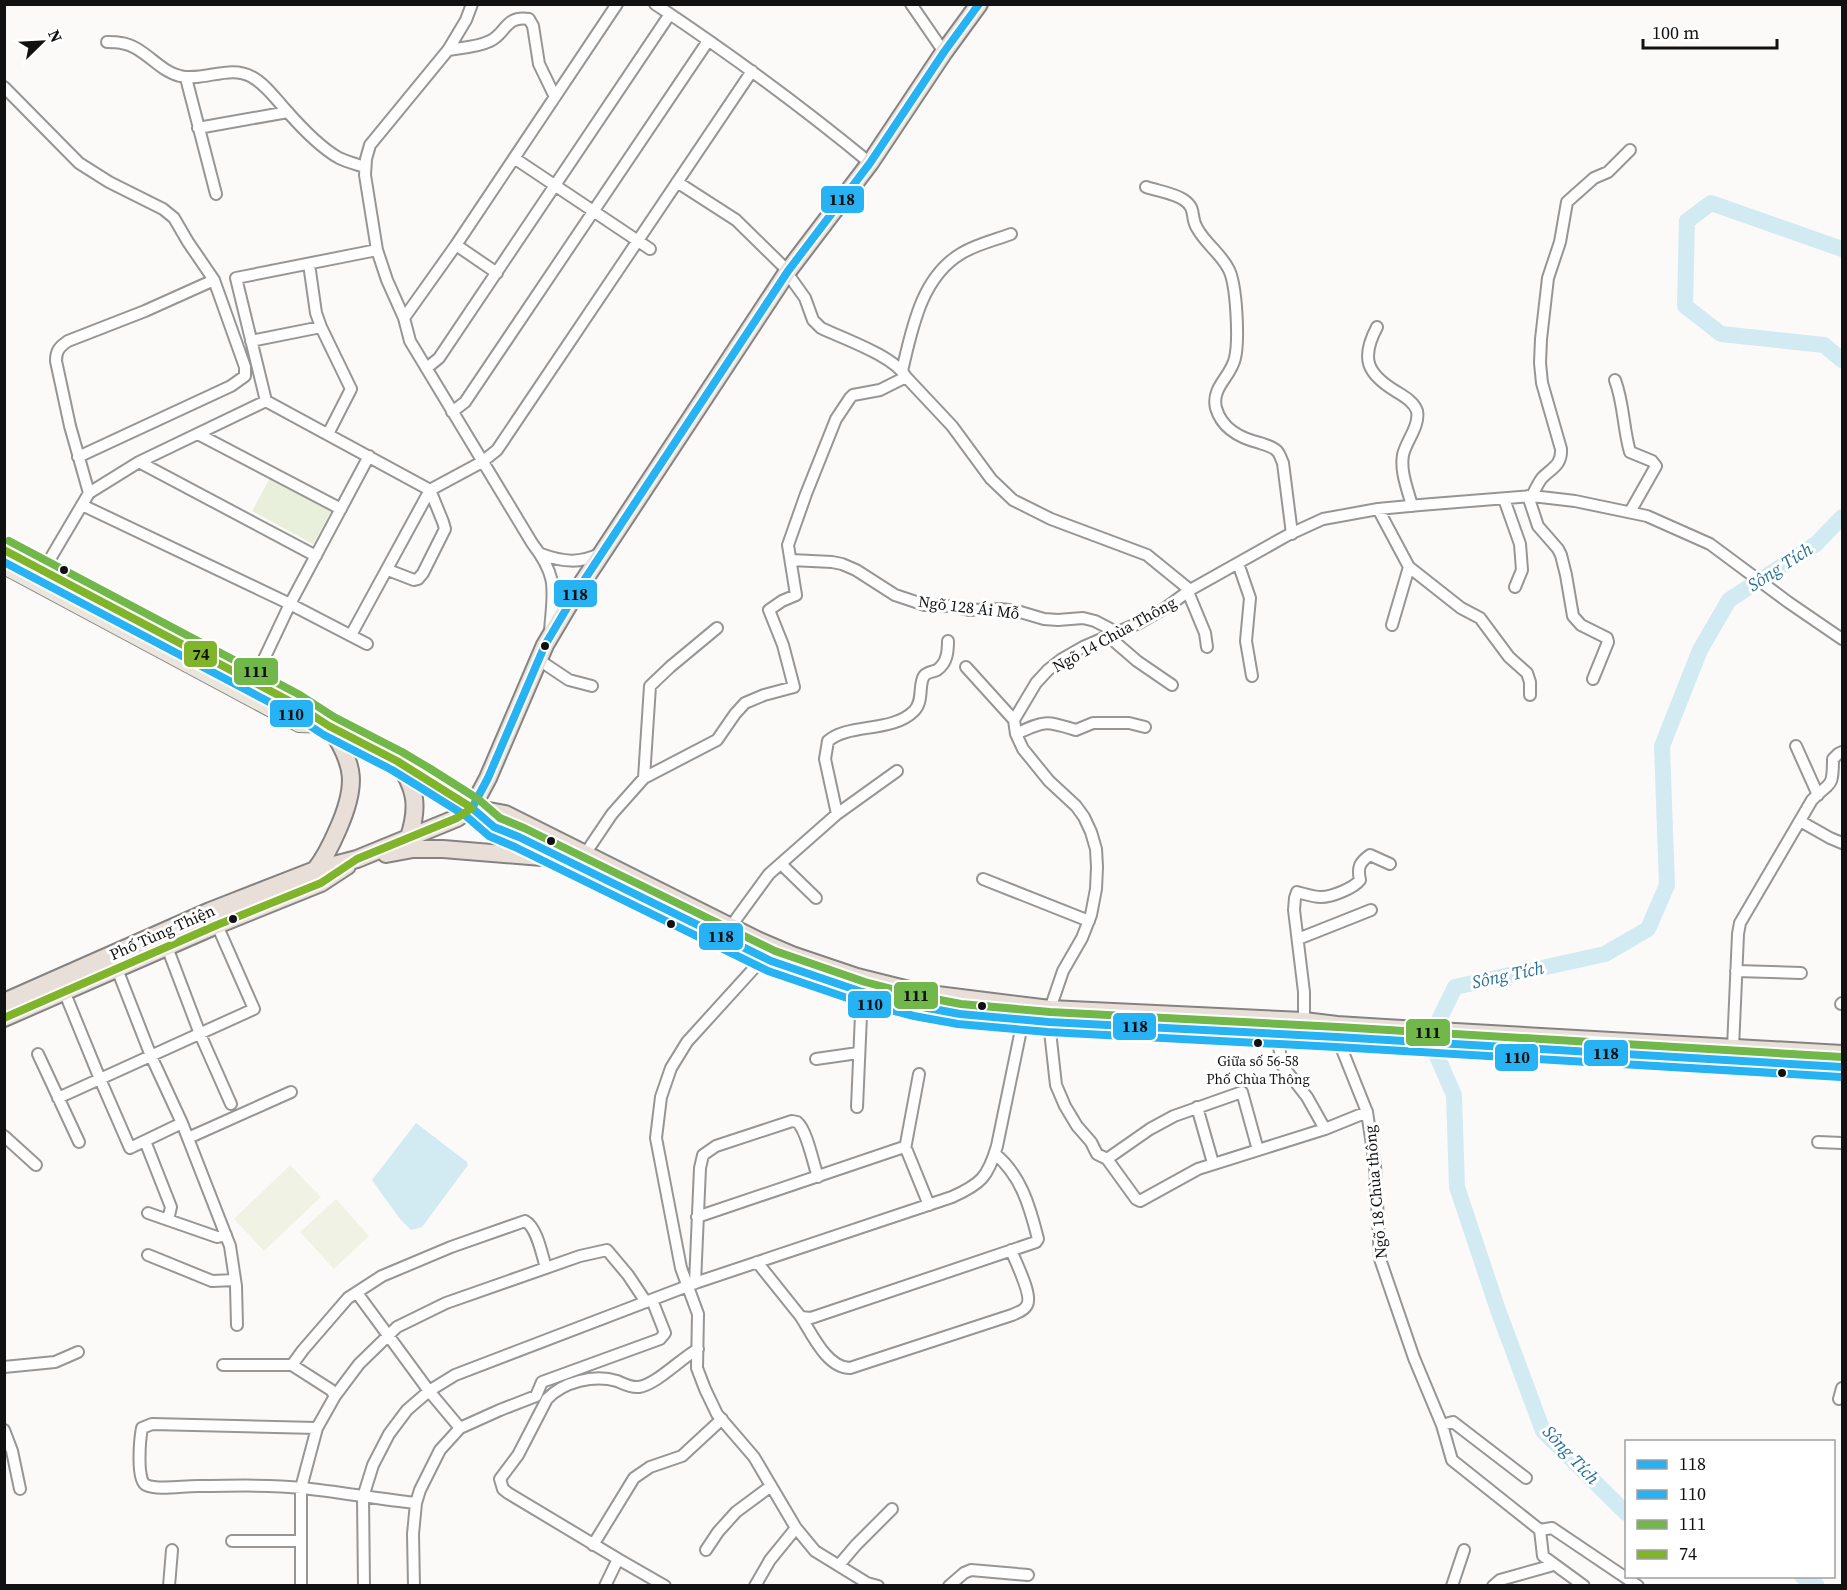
<svg xmlns="http://www.w3.org/2000/svg" width="1847" height="1590" font-family="'Source Serif 4',serif">
	<rect width="100%" height="100%" fill="#fcfaf8"/>
	<path fill="#e8efda" d="M 270,478 L 331,511 L 313,544 L 252,511 Z"/>
	<path fill="#f0f3e4" d="M 290,1165 L 321,1197 L 264,1251 L 234,1219 Z
		M 336,1199 L 369,1236 L 334,1269 L 300,1232 Z"/>
	<path fill="#d2eaf2" d="M 416,1123 L 467,1162 L 468,1165 L 422,1227 L 411,1230 L 400,1219 L 372,1180 Z"/>
	<g fill="none" stroke-linecap="round" stroke-linejoin="round">
		<path stroke="#d2eaf2" stroke-width="16" d="M 1842,249 L 1711,203 L 1687,221 L 1685,306 L 1721,334 L 1824,345 L 1842,360
			M 1626,1513 L 1543,1431 L 1498,1310 L 1457,1187 L 1454,1095 L 1436,1054 L 1435,1028 L 1455,987 L 1605,954 L 1648,929 L 1667,885 L 1662,746 L 1700,650 L 1729,600 L 1816,544 L 1842,517
			M 1802,1576 L 1817,1586"/>
		<g stroke="#979695" stroke-width="14">
			<path id="minor" d="M 472,4 L 466,20 L 448,50 L 370,145 L 366,159 L 365,175 L 377,250 L 387,280 L 404,318 L 410,341 L 532,543 C 559,578 553,590 550,631
				M 655,4 C 730,54 801,106 870,163
				M 911,4 L 944,52
				M 107,42 C 112,42 117,42 121,43 C 144,46 158,71 180,76 C 203,82 230,64 252,77 C 265,84 275,98 285,109 C 299,125 321,148 339,158 C 347,162 356,164 365,167
				M 448,50 C 461,48 478,47 490,41 C 506,34 505,15 529,19 L 533,26 L 539,64 L 555,97
				M 186,78 L 216,194
				M 4,87 L 79,163 L 109,182 L 163,209 L 174,218 L 188,242 L 214,280 L 245,367 L 245,376 L 231,386 L 78,457
				M 198,128 L 288,112
				M 514,158 L 650,249
				M 677,182 L 736,220 L 788,271 L 790,277 L 805,298 L 813,320 L 821,328 C 844,339 894,356 906,377 L 952,426 L 991,479 L 1013,500 L 1051,519 L 1147,555 L 1190,590
				M 1146,187 C 1158,191 1174,193 1184,200 C 1197,209 1190,217 1197,228 C 1205,243 1220,253 1228,268 C 1237,283 1239,341 1235,358 C 1231,377 1211,387 1216,408 C 1222,429 1240,438 1260,443 C 1265,445 1272,446 1277,451 C 1280,454 1281,459 1283,463 L 1292,534
				M 456,245 L 497,273
				M 377,250 L 236,278 L 266,401 L 430,490 L 443,522 L 445,529 L 423,573 L 418,579 L 414,580 L 388,570
				M 309,264 L 316,313 L 321,327 L 351,389 L 328,434
				M 404,318 L 456,245 L 617,4
				M 1377,327 C 1360,359 1367,374 1397,392 C 1405,397 1414,402 1417,411 C 1420,426 1406,441 1403,455 C 1400,472 1408,490 1412,506
				M 251,341 L 321,327
				M 428,367 L 439,358 L 670,14
				M 902,371 C 912,329 921,277 962,253 C 977,244 995,240 1011,234
				M 1615,380 C 1624,404 1623,428 1630,452 L 1652,461 L 1656,466 L 1630,512
				M 452,412 L 465,402 L 708,41
				M 198,434 L 341,509
				M 139,462 L 316,556
				M 89,493 L 70,426 L 56,361 C 56,351 59,347 68,341 L 145,311 L 214,280
				M 1528,496 L 1538,526 L 1558,549 L 1561,555 L 1566,575 L 1573,616 L 1581,625 L 1607,638 L 1608,642 L 1593,679
				M 1532,496 C 1535,490 1538,483 1542,478 C 1552,468 1562,465 1561,449 L 1542,383 L 1540,363 L 1541,339 L 1548,278 L 1560,242 L 1567,202 L 1594,178 L 1608,172 L 1630,150
				M 1504,499 L 1520,544 L 1522,570 L 1515,587
				M 82,505 L 290,604 L 367,644
				M 1378,509 L 1409,567 L 1461,608 L 1480,618 L 1509,657 L 1527,673 L 1530,682 L 1530,695
				M 541,554 C 563,562 580,564 601,553
				M 791,560 L 832,562 L 842,564 L 856,570 L 895,595 L 925,605 L 951,606 L 969,610 L 1000,609 L 1017,611 L 1044,619 L 1058,620 L 1083,618 L 1095,621 L 1116,632
				M 1238,563 L 1250,598 L 1246,641 L 1252,676
				M 43,571 L 89,493 L 139,462 L 266,401
				M 1188,592 L 1205,633 L 1207,647
				M 1392,625 L 1409,567
				M 351,635 L 430,490 L 482,462 L 497,450 L 752,71
				M 1108,636 L 1137,661 L 1172,685
				M 539,660 L 569,680 L 592,686
				M 966,667 L 1014,720
				M 246,697 L 290,604 L 369,456
				M 1016,734 C 1045,720 1046,721 1076,730 L 1093,723 L 1129,723 L 1145,727
				M 1796,746 L 1818,795
				M 644,778 L 650,686 L 670,667 L 717,628
				M 837,814 L 825,759 L 828,741 C 848,723 892,733 914,711 C 924,701 918,685 924,676 C 927,672 933,672 937,670 C 947,663 948,652 948,641
				M 1800,821 L 1830,838 L 1842,843
				M 585,854 L 612,814 L 644,778 L 717,740 L 735,714 L 745,703 L 764,695 L 794,687 L 783,645 L 769,610 L 782,601 L 796,595 L 788,545 L 806,494 L 836,419 L 850,398 L 853,395 L 880,390 L 906,377
				M 781,864 L 816,898
				M 983,879 L 1089,921
				M 731,926 L 769,874 L 837,814 L 897,771
				M 1298,939 L 1371,910
				M 167,947 L 200,1034 L 231,1104
				M 766,955 L 687,1042 L 671,1068 L 661,1097 L 656,1138 L 681,1268 L 698,1314 L 697,1368 L 705,1389 L 717,1414 L 754,1457 L 796,1528 L 815,1551 L 867,1583 L 878,1586
				M 117,969 L 151,1056 L 182,1123 L 230,1246 L 236,1286 L 237,1325
				M 1736,971 L 1801,973
				M 64,991 L 100,1079 L 130,1148 L 182,1123
				M 1841,1004 L 1842,1003
				M 1304,1021 L 1304,992 L 1294,910 L 1295,898 L 1297,892 C 1305,894 1313,897 1321,897 C 1332,897 1354,888 1360,880 C 1357,867 1360,862 1370,855 L 1390,864
				M 1337,1032 L 1337,1037 L 1367,1112 L 1375,1165 L 1380,1259 L 1414,1358 L 1442,1425 L 1452,1460 L 1540,1530 L 1552,1528 L 1638,1586
				M 1277,1034 L 1282,1065 L 1307,1097 L 1325,1129
				M 1733,1048 L 1738,934 L 1740,923 L 1812,800 C 1830,781 1833,790 1833,759 L 1838,754 L 1842,752
				M 38,1054 L 79,1142
				M 816,1059 L 858,1053
				M 58,1098 L 254,1009 L 217,925
				M 857,1107 L 862,992
				M 1197,1107 L 1213,1163
				M 1367,1112 L 1325,1129 L 1198,1169 L 1140,1201 L 1136,1199 L 1107,1159 L 1097,1154 L 1091,1142 L 1077,1126 L 1065,1106 L 1056,1085 L 1049,1022 L 1050,1009 L 1063,971 L 1082,938 L 1091,915 L 1096,889 L 1097,867 L 1096,849 L 1091,832 L 1084,817 L 1076,806 L 1049,781 L 1023,749 L 1016,734 L 1014,720 L 1036,683 L 1048,670 L 1062,659 L 1083,647 L 1141,622 L 1167,607 L 1190,590 L 1288,535 L 1323,519 L 1378,509 L 1420,505 L 1532,496 L 1575,501 L 1647,516 L 1710,544 L 1788,602 L 1842,639
				M 4,1136 L 36,1165
				M 188,1138 L 291,1092
				M 145,1141 L 171,1207 L 168,1220
				M 1818,1142 L 1842,1143
				M 905,1149 L 919,1074
				M 1107,1159 L 1150,1129 L 1174,1116 L 1242,1092 L 1258,1150
				M 148,1213 L 217,1237 L 226,1235
				M 697,1217 L 901,1148 L 905,1149 L 907,1151 L 929,1205
				M 148,1255 L 212,1281 L 235,1280
				M 757,1262 L 801,1317 L 811,1318 L 1036,1242 L 1038,1239 C 1030,1207 1021,1175 995,1154
				M 695,1283 L 700,1168 L 703,1155 L 716,1146 L 792,1121 L 797,1122 C 807,1130 813,1163 818,1177
				M 357,1293 L 429,1391 L 460,1428
				M 801,1317 C 812,1334 827,1368 850,1368 L 1012,1315 C 1017,1313 1025,1310 1027,1305 C 1033,1295 1015,1261 1011,1250
				M 223,1365 L 292,1365 L 331,1390 L 335,1396 L 317,1428 L 301,1488 L 301,1586
				M 292,1365 L 303,1350 L 348,1298 L 382,1276 L 451,1247 L 525,1221 C 537,1227 542,1255 546,1268
				M 4,1367 L 55,1362 L 78,1352
				M 335,1396 L 359,1364 L 397,1327 L 446,1303 L 580,1256 L 607,1250 L 628,1275 L 646,1302
				M 1839,1399 L 1842,1388
				M 1442,1425 L 1453,1422 L 1526,1478
				M 317,1428 L 152,1424 L 142,1428 C 140,1438 136,1481 146,1485 C 158,1491 187,1485 201,1486 C 235,1486 269,1484 302,1488 C 340,1492 378,1499 416,1503
				M 4,1430 L 12,1451 L 20,1489
				M 1540,1530 L 1543,1556 L 1584,1586
				M 232,1541 L 301,1541
				M 593,1545 L 634,1478 L 650,1467 L 682,1456 L 722,1419
				M 706,1550 L 718,1532 L 736,1512 L 771,1486
				M 618,1559 L 508,1493 L 503,1489 L 500,1479 L 518,1455 L 547,1399 C 563,1382 594,1374 617,1381 C 624,1384 631,1388 639,1387 C 657,1384 680,1359 698,1349
				M 839,1565 L 856,1545 L 892,1509
				M 169,1586 L 172,1550
				M 364,1586 L 363,1497 L 373,1465 L 389,1434 L 407,1410 L 429,1391 L 455,1375 L 698,1282 L 952,1197 C 981,1184 988,1177 997,1146 L 1023,1020
				M 414,1586 L 413,1534 L 416,1503 L 420,1490 L 440,1450 L 460,1428 L 500,1410 L 536,1396 L 542,1382 L 660,1339 L 665,1333 L 652,1300
				M 605,1586 L 618,1559 L 665,1586
				M 755,1586 L 770,1560 L 796,1528
				M 949,1586 L 964,1573 L 971,1570 L 1028,1575
				M 1452,1586 L 1464,1550
				M 1493,1586 L 1500,1580 L 1550,1566 L 1550,1561"/>
		</g>
		<g stroke="#848382" stroke-width="16">
			<path id="major" d="M 4,550 L 295,704 L 329,726 L 397,761 L 472,808
				M 4,567 L 299,725 L 327,726"/>
		</g>
		<g stroke="#848382" stroke-width="20">
			<path id="highway" d="M 397,761 C 416,788 419,806 409,837
				M 472,808 L 494,827 L 519,837 L 771,961 L 862,992 L 917,1006 L 960,1014 L 1049,1022 L 1337,1037 L 1537,1050 L 1842,1067
				M 473,808 L 505,814 L 757,940 L 792,955 L 857,977 L 921,993 L 1050,1009 L 1304,1021 L 1337,1025 L 1385,1028 L 1842,1054
				M 386,854 L 413,849 L 443,849 L 554,858
				M 317,873 L 315,870 C 325,858 332,843 338,829 C 357,786 356,765 329,726
				M 4,1002 L 210,911 L 315,870 L 357,859 L 457,818 L 472,808 L 488,778 L 545,645 L 577,591 L 788,271 L 870,163 L 944,52 L 979,4
				M 4,1018 L 217,925 L 321,883 L 347,866"/>
		</g>
		<use href="#minor" stroke="#fffefe" stroke-width="10"/>
		<use href="#major" stroke="#ebe6dd" stroke-width="14"/>
		<use href="#highway" stroke="#e8dfd9" stroke-width="16"/>
		<g stroke="#fff" stroke-width="12">
			<path id="bus-1" d="M 472,808 L 494,827 L 519,837 L 771,961 L 862,992 L 917,1006 L 960,1014 L 1049,1022 L 1337,1037 L 1842,1067
				M 472,808 L 488,778 L 545,645 L 577,591 L 788,271 L 870,163 L 944,52 L 979,4"/>
		</g>
		<g stroke="#fff" stroke-width="12">
			<path id="bus-2" d="M 4,562 L 290,713 L 324,735 L 392,770 L 418,786 L 466,816 L 489,836 L 515,847 L 768,971 L 859,1002 L 914,1016 L 958,1024 L 1048,1032 L 1336,1047 L 1841,1077"/>
		</g>
		<g stroke="#fff" stroke-width="12">
			<path id="bus-3" d="M 9,541 L 300,695 L 334,717 L 402,752 L 429,768 L 478,799 L 500,818 L 524,828 L 775,951 L 865,982 L 919,996 L 961,1004 L 1050,1012 L 1338,1027 L 1842,1057"/>
		</g>
		<g stroke="#fff" stroke-width="12">
			<path id="bus-4" d="M 4,550 L 295,704 L 329,726 L 397,761 L 472,808
				M 4,1018 L 217,925 L 321,883 L 357,859 L 457,818 L 472,808"/>
		</g>
		<use href="#bus-1" stroke="#26b2f3" stroke-width="8"/>
		<use href="#bus-2" stroke="#26b2f3" stroke-width="8"/>
		<use href="#bus-3" stroke="#71b74a" stroke-width="8"/>
		<use href="#bus-4" stroke="#80b42b" stroke-width="8"/>
	</g>
	<g fill="#111" stroke="#fff" stroke-width="2">
		<circle cx="64" cy="570" r="5"/>
		<circle cx="545" cy="646" r="5"/>
		<circle cx="551" cy="841" r="5"/>
		<circle cx="233" cy="919" r="5"/>
		<circle cx="671" cy="924" r="5"/>
		<circle cx="982" cy="1006" r="5"/>
		<circle cx="1258" cy="1043" r="5"/>
		<circle cx="1782" cy="1073" r="5"/>
	</g>
	<g text-anchor="middle" stroke-width="6" stroke-linejoin="round" paint-order="stroke">
		<g font-size="14" fill="#111" stroke="#fff">
			<text x="1258" y="1066">Giữa số 56-58<tspan x="1258" dy="18">Phố Chùa Thông</tspan></text>
		</g>
		<g font-size="16" fill="#111" stroke="#fff">
			<text transform="translate(969 607) rotate(7)" y="6">Ngõ 128 Ái Mỗ</text>
			<text transform="translate(1114 634) rotate(-29)" y="6">Ngõ 14 Chùa Thông</text>
			<text transform="translate(162 932) rotate(-24)" y="6">Phố Tùng Thiện</text>
			<text transform="translate(1375 1192) rotate(-95)" y="6">Ngõ 18 Chùa thông</text>
		</g>
		<g font-size="18" font-style="italic" fill="#287195" stroke="#fff">
			<text transform="translate(1780 567) rotate(-33)" y="6">Sông Tích</text>
			<text transform="translate(1508 975) rotate(-12)" y="6">Sông Tích</text>
			<text transform="translate(1571 1455) rotate(47)" y="6">Sông Tích</text>
		</g>
	</g>
	<g stroke="#fff" stroke-width="2">
		<rect x="820" y="185" width="45" height="29" rx="6" fill="#26b2f3"/>
		<rect x="553" y="579" width="45" height="29" rx="6" fill="#26b2f3"/>
		<rect x="183" y="640" width="35" height="28" rx="6" fill="#80b42b"/>
		<rect x="233" y="657" width="46" height="29" rx="6" fill="#71b74a"/>
		<rect x="269" y="699" width="45" height="29" rx="6" fill="#26b2f3"/>
		<rect x="698" y="922" width="46" height="29" rx="6" fill="#26b2f3"/>
		<rect x="893" y="981" width="46" height="29" rx="6" fill="#71b74a"/>
		<rect x="847" y="990" width="45" height="29" rx="6" fill="#26b2f3"/>
		<rect x="1112" y="1012" width="45" height="29" rx="6" fill="#26b2f3"/>
		<rect x="1405" y="1018" width="46" height="29" rx="6" fill="#71b74a"/>
		<rect x="1583" y="1039" width="46" height="28" rx="6" fill="#26b2f3"/>
		<rect x="1494" y="1043" width="45" height="29" rx="6" fill="#26b2f3"/>
	</g>
	<g font-size="16" text-anchor="middle" font-weight="bold" fill="#111">
		<text x="842" y="205">118</text>
		<text x="575" y="600">118</text>
		<text x="201" y="660">74</text>
		<text x="256" y="677">111</text>
		<text x="291" y="720">110</text>
		<text x="721" y="942">118</text>
		<text x="916" y="1001">111</text>
		<text x="870" y="1010">110</text>
		<text x="1135" y="1032">118</text>
		<text x="1428" y="1038">111</text>
		<text x="1606" y="1059">118</text>
		<text x="1517" y="1063">110</text>
	</g>
	<rect width="1847" height="1590" fill="none" stroke="#111111" stroke-width="12"/>
	<rect x="1625" y="1440" width="210" height="138" fill="#ffffff" stroke="#a0a0a0" stroke-width="1.5"/>
	<rect x="1637" y="1460" width="30" height="9" fill="#26b2f3" stroke="#a0a0a0" stroke-width="1.5"/>
	<text x="1679" y="1470" font-size="18" fill="#111111">118</text>
	<rect x="1637" y="1490" width="30" height="9" fill="#26b2f3" stroke="#a0a0a0" stroke-width="1.5"/>
	<text x="1679" y="1500" font-size="18" fill="#111111">110</text>
	<rect x="1637" y="1520" width="30" height="9" fill="#71b74a" stroke="#a0a0a0" stroke-width="1.5"/>
	<text x="1679" y="1530" font-size="18" fill="#111111">111</text>
	<rect x="1637" y="1550" width="30" height="9" fill="#80b42b" stroke="#a0a0a0" stroke-width="1.5"/>
	<text x="1679" y="1560" font-size="18" fill="#111111">74</text>
	<g transform="translate(42 42) rotate(66)" stroke="#ffffff" stroke-width="4.5" paint-order="stroke">
	<path d="M0-4.5L10 22L0 15L-10 22Z" fill="#111111"/>
	<text y="-9" font-size="16" font-weight="bold" text-anchor="middle" fill="#111111">N</text>
	</g>
	<path d="M1643 39v9h134v-9" fill="none" stroke="#111111" stroke-width="3"/>
	<text x="1652" y="39" font-size="18" fill="#111111" stroke="#ffffff" stroke-width="4.5" paint-order="stroke">100 m</text>
</svg>
